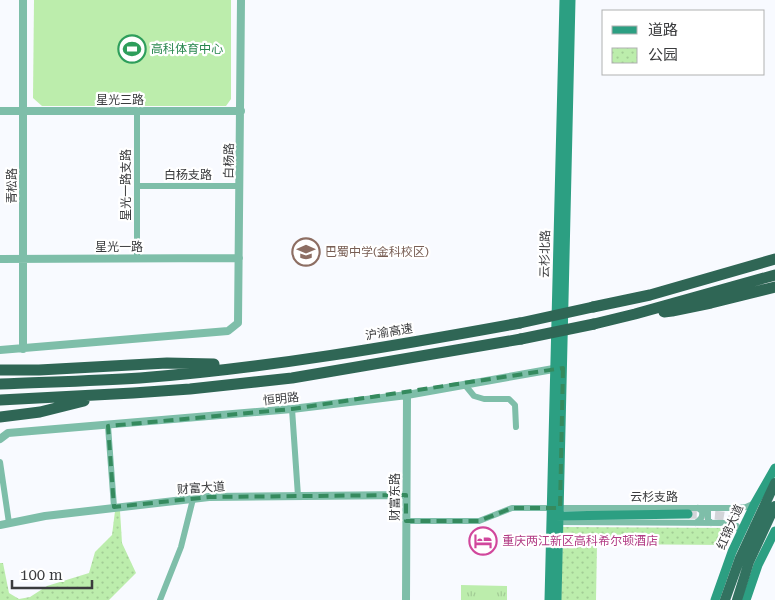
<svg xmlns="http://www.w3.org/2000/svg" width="775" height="600" font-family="'Roboto Serif','Noto Sans SC',serif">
	<defs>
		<pattern id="grass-tufts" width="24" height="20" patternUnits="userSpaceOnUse" patternTransform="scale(1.25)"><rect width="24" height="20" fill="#bcedac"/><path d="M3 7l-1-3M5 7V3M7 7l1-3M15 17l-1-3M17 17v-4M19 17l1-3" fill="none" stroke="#a2cc95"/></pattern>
		<pattern id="park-dots" width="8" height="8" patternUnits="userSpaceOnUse" patternTransform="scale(1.25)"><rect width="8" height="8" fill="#bcedac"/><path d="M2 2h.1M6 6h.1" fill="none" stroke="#a2cc95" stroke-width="1.8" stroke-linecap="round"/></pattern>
	</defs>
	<rect width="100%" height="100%" fill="#f8faff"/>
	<path fill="url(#grass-tufts)" d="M 461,585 L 507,586 L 507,600 L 461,600 Z"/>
	<path fill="url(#park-dots)" d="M 115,511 L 120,511 L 122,543 L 136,573 L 109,600 L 0,600 L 0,563 L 3,563 L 9,593 L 19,599 L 30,597 L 47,586 L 89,573 L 95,552 L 112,535 Z
		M 563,527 L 730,528 L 724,545 L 597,544 L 596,600 L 561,600 Z"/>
	<path fill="#bcedac" d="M 34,0 L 231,0 L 231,99 L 226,106 L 42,106 L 33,98 Z"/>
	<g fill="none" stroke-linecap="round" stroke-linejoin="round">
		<path stroke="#d2d4d8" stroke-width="9" stroke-dasharray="9 4.5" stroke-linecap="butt" d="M 688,514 C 707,515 733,513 749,527 C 752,529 754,534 755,537"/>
		<path stroke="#7ebea9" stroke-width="6" d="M 137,111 L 137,258
			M 137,186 L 240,186
			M 465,385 L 474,396 L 484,399 L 509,399 L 515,405 L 516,427
			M 292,409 L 298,496
			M 108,426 L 114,507
			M 0,462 L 9,523
			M 708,508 L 708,519 L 711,523
			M 406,521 L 479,521 L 512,508 L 738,508 L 746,507 L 755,503
			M 555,522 L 730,523 L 737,526 L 741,533
			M 696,523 C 701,519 703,517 702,511 L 698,508
			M 160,600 L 181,547 L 193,499"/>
		<path stroke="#7ebea9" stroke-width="8" d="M 23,0 L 23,349
			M 0,111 L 241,111
			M 0,259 L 239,258
			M 0,350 L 228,331 L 238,323 L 241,0
			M 0,439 L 8,433 L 292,409 L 407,395 L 559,368
			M 0,525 L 45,516 L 209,497 L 406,495
			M 406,600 L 407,395"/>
		<path stroke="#2c9f82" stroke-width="9" d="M 555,516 L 688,514
			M 549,600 L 564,0
			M 557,600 L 571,0
			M 715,600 L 732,552 L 755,503 L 775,468
			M 746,600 L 758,565 L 775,531"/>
		<path stroke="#327260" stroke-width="10" d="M 725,600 L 740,558 L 775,483
			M 737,600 L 749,562 L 775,506"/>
		<path stroke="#2f6655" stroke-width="11" d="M 593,307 L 650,295 L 775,259
			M 664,312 L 672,311 L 711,303 L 775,287
			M 594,324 L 635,314 L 775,275
			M 0,370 L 39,370 L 167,363 L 214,364
			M 0,384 C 47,382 94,381 140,378 C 268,368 394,346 520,323
			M 0,400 L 133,393 L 190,389 L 292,378 L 521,339
			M 0,417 L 40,412 L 84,401"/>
		<path stroke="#2f6655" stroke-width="11" d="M 520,323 L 593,307
			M 521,339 L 594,324"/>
	</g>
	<path fill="none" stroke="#358a5e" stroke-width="4" stroke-dasharray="10 6" stroke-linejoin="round" d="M 563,368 L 560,508 L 512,508 L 479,521 L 406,521 L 406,495 L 209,497 L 114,507 L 108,426 L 292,409 Z"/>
	<defs>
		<g id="stadium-ring" transform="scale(1.4375)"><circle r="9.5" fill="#fff" stroke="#2e9e5b" stroke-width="1.5"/><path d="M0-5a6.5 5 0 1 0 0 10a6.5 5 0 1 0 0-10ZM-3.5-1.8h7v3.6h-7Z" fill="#2e9e5b"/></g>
		<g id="school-ring" transform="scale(1.4375)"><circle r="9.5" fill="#fff" stroke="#8d6e63" stroke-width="1.5"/><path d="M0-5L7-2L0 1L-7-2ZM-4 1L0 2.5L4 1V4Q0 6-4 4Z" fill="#8d6e63"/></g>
		<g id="hotel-ring" transform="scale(1.4375)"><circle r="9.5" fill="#fff" stroke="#d1479c" stroke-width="1.5"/><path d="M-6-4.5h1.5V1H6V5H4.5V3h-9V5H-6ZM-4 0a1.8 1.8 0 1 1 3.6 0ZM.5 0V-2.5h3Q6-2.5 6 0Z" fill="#d1479c"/></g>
	</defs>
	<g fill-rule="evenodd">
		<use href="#stadium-ring" x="132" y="49"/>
		<use href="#school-ring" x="306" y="252"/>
		<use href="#hotel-ring" x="483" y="541"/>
	</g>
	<g text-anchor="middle" stroke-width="4.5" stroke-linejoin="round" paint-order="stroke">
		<g font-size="12" fill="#27864d" stroke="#fff" text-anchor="start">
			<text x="151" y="53">高科体育中心</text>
		</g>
		<g font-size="12" fill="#3a3b3d" stroke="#fff">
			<text x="120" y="104">星光三路</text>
			<text transform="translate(229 161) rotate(-89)" y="4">白杨路</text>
			<text x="188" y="179">白杨支路</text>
			<text transform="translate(126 185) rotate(-90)" y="4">星光一路支路</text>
			<text transform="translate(12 186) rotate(-90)" y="4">青松路</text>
			<text x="119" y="251">星光一路</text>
			<text transform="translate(545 254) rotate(-89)" y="4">云杉北路</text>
			<text transform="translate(389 332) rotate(-9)" y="4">沪渝高速</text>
			<text transform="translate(281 399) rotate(-6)" y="4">恒明路</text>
			<text transform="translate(201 488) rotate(-4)" y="4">财富大道</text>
			<text transform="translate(395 497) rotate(-90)" y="4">财富东路</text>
			<text x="654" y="501">云杉支路</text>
			<text transform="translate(730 527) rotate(-66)" y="4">红锦大道</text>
		</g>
		<g font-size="12" fill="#785e54" stroke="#fff" text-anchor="start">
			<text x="325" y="256">巴蜀中学(金科校区)</text>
		</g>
		<g font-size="12" fill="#b23c85" stroke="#fff" text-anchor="start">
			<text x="502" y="545">重庆两江新区高科希尔顿酒店</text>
		</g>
	</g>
	<rect x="602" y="10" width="162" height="65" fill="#ffffff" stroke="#b0b1b1"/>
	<rect x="612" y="26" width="25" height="8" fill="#2c9f82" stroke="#b0b1b1"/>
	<text x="648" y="35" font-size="15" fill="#3a3b3d">道路</text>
	<rect x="612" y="48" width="25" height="15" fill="url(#park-dots)" stroke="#b0b1b1"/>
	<text x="648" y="60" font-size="15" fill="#3a3b3d">公园</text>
	<path d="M12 580v8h80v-8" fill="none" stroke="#3a3b3d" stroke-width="2.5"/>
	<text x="20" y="580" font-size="15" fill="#3a3b3d" stroke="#ffffff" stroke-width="4" paint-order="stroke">100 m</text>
</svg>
